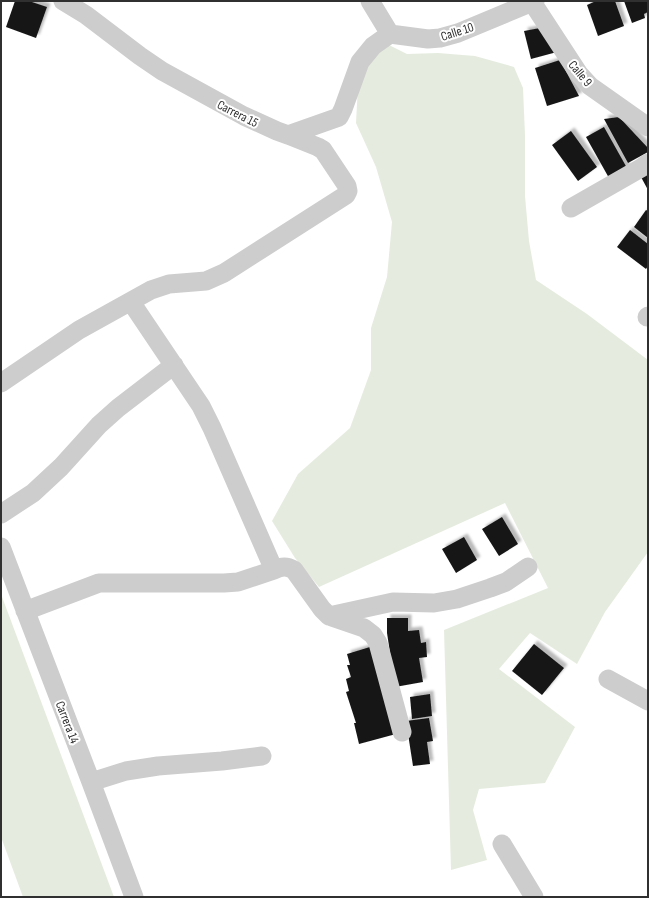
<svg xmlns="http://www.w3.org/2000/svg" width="649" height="898" font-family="'Sofia Sans Condensed',sans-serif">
	<defs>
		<filter id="shadow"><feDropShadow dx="3.5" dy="-3.5" stdDeviation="1" flood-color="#0004"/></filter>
	</defs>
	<rect width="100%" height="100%" fill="#fff"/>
	<path fill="#e5ecdf" d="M 383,42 L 407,54 L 438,53 L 475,56 L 514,67 L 523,88 L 525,135 L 525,196 L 529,241 L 536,280 L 587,314 L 648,360 L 648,552 L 605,612 L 577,664 L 530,633 L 499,669 L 575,727 L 545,783 L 479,789 L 473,810 L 487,860 L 451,870 L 444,630 L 548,588 L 505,503 L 319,587 L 295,558 L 272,521 L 298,474 L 350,428 L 371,370 L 371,328 L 387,277 L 392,222 L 376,167 L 356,123 L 358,85 L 367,60 Z
		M 1,594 L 114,897 L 23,897 L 1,837 Z"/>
	<path fill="#171717" filter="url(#shadow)" d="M 15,1 L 29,1 L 47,7 L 36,38 L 6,27 Z
		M 596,1 L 615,1 L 624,26 L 598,36 L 587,5 Z
		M 624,1 L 648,1 L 648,12 L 644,14 L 645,18 L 632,23 Z
		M 540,28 L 557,52 L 531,59 L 524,31 Z
		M 560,60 L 579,96 L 547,106 L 535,68 Z
		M 619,117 L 648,148 L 648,152 L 628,163 L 604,119 Z
		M 604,127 L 627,168 L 609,178 L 586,137 Z
		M 571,131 L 597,167 L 578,181 L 552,145 Z
		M 648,173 L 648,190 L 641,177 Z
		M 646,210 L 648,211 L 648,238 L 634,227 Z
		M 630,230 L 648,244 L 648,266 L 646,269 L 617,247 Z
		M 502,517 L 518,544 L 499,556 L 482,529 Z
		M 464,537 L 477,560 L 456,573 L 442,549 Z
		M 387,618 L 408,618 L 408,631 L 419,630 L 421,643 L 426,642 L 427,657 L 419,658 L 423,682 L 395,687 L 389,646 L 387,633 Z
		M 534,644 L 564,668 L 542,695 L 512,671 Z
		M 370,647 L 396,734 L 359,744 L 354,723 L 356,723 L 346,692 L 349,691 L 346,679 L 351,677 L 347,665 L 350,665 L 347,654 Z
		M 430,694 L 432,716 L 412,719 L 410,697 Z
		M 429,718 L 433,741 L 427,742 L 430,764 L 413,766 L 406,721 Z"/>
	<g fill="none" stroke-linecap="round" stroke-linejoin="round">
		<path stroke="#cdcdcd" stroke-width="19" d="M 63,1 L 86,15 L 140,56 L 162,71 L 244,116 L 277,131 L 288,135 L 339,117 L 343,109 L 360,62 L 373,46 L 390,34
			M 370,1 L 390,34 L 428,39 L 440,38 L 458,33 L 535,1
			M 532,2 L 579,74 L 590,86 L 648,127
			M 571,208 L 641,168 L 648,163
			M 131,302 L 201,406 L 212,428 L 274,570 C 282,566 287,566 294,570 L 322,609 L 329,616 L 364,628 L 373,635 L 378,643 L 402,732
			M 647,317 L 648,316
			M 1,383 L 79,330 L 151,290 L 169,284 L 206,281 L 224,273 L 346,195 L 348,191 L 347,186 L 323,150 L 318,147 L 288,135
			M 1,514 L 33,493 L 61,467 L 99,425 L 118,408 L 174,365
			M 1,547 L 91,782 L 134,897
			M 25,611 L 99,583 L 224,583 L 238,582 L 274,570
			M 329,616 L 393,602 L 434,603 L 457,599 L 490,588 L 506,582 L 528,567
			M 608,679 L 648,701
			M 91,782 L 126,771 L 158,766 L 222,761 L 262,756
			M 502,844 L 534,897"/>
	</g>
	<g text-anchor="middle" stroke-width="4" stroke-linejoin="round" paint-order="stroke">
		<g font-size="13" fill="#303030" stroke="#fff">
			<text transform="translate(457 31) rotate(-18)" y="5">Calle 10</text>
			<text transform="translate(581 73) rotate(50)" y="5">Calle 9</text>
			<text transform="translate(238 113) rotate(27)" y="5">Carrera 15</text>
			<text transform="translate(68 722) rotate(69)" y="5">Carrera 14</text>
		</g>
	</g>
	<rect width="649" height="898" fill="none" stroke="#303030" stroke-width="4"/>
</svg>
